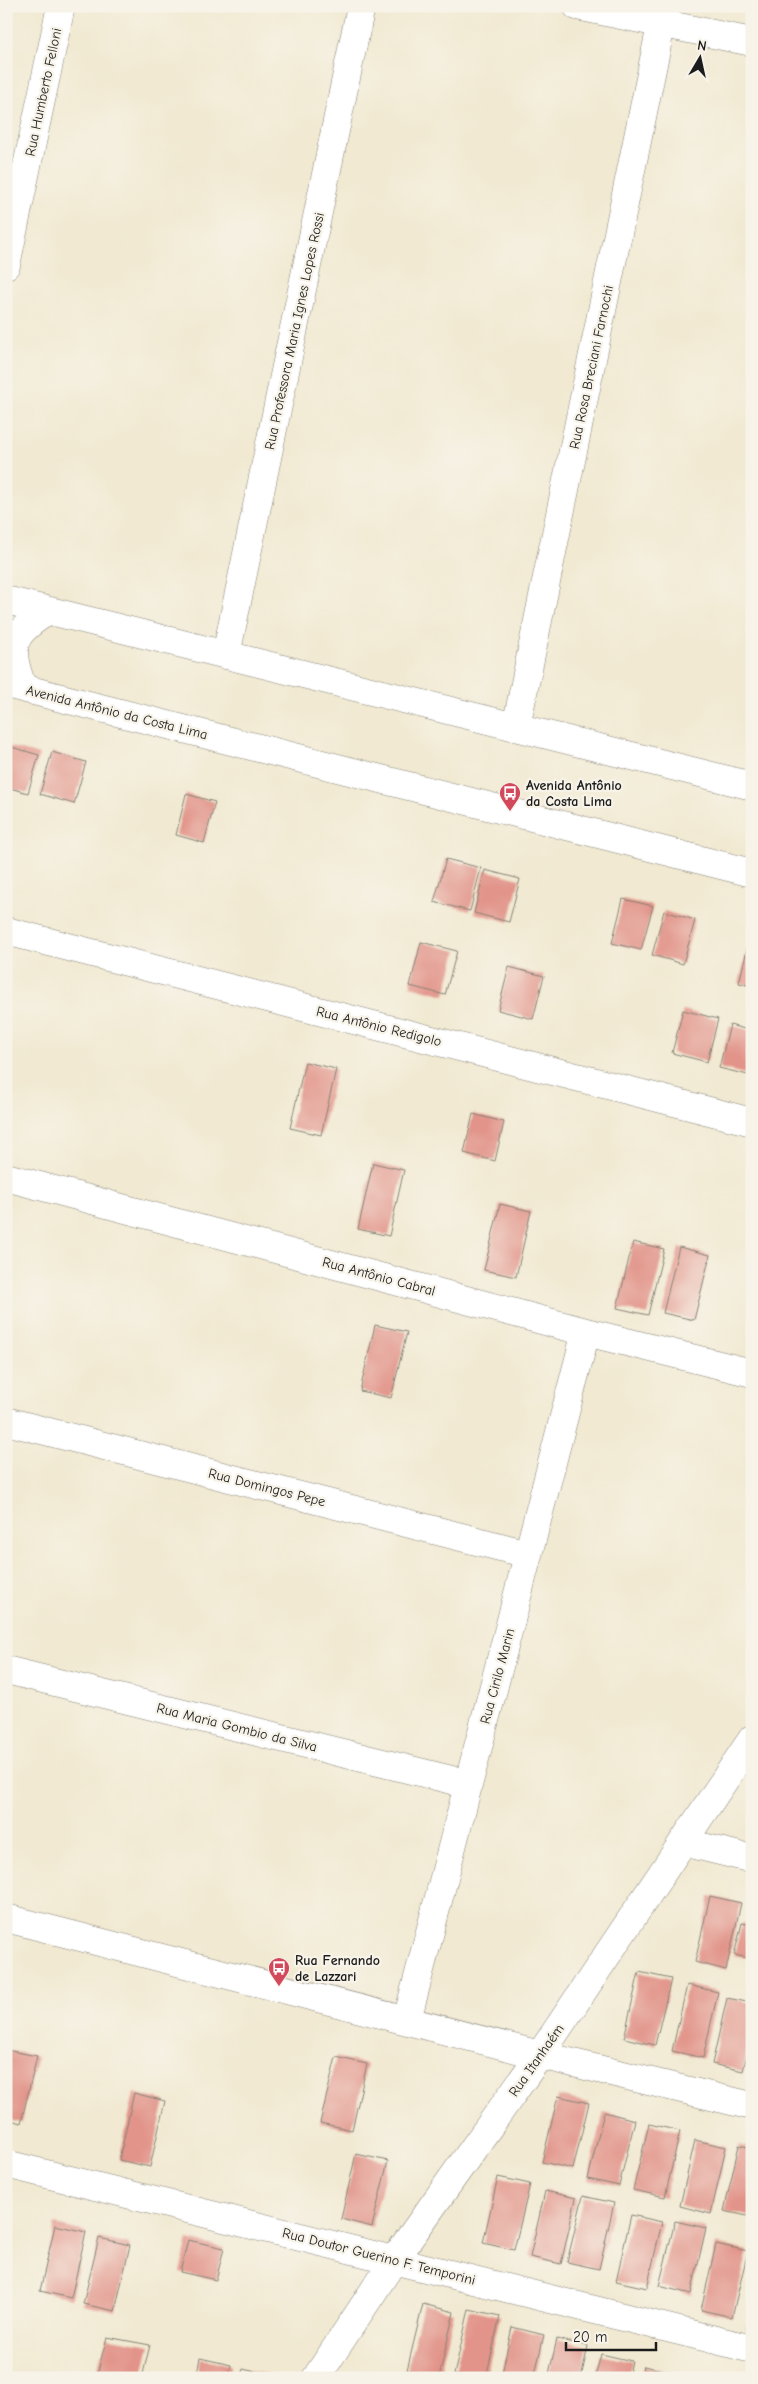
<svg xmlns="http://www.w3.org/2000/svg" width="758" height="2384" font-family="'Comic Neue',sans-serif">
	<rect width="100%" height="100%" fill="#f7f3e8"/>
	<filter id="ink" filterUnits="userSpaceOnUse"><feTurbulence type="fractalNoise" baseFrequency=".02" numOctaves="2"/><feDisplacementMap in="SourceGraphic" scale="10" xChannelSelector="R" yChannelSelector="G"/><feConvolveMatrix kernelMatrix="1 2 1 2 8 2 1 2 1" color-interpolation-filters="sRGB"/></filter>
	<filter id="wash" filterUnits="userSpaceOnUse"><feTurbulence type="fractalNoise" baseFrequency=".0096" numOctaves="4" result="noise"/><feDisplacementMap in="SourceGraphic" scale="20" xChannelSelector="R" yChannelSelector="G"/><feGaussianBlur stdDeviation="1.12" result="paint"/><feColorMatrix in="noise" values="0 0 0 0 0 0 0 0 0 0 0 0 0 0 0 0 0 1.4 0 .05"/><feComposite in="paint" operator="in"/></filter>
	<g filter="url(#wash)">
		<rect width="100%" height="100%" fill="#f1e9d1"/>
		<g id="blocks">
			<path fill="#e2948a" d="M 8,746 L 39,755 L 28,793 L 6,787 Z
				M 52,752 L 86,762 L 74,804 L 40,794 Z
				M 186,794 L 215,802 L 204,843 L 176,835 Z
				M 446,859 L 481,868 L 470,911 L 434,902 Z
				M 485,870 L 520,879 L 509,922 L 474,913 Z
				M 623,899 L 653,906 L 641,950 L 612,943 Z
				M 664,911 L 695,920 L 683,964 L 652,955 Z
				M 751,933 L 752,933 L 752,986 L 739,983 Z
				M 421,942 L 457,951 L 445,995 L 410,986 Z
				M 509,967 L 544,976 L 533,1019 L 498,1010 Z
				M 683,1010 L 718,1019 L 707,1062 L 672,1053 Z
				M 730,1025 L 752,1031 L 752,1076 L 719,1068 Z
				M 305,1062 L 336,1069 L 321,1135 L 290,1128 Z
				M 473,1114 L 504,1122 L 495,1161 L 464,1153 Z
				M 373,1163 L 404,1170 L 389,1236 L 358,1229 Z
				M 500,1204 L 531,1211 L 516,1277 L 484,1270 Z
				M 633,1242 L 664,1249 L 648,1315 L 617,1308 Z
				M 679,1247 L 710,1255 L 694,1320 L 663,1313 Z
				M 375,1325 L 407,1332 L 391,1398 L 360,1391 Z
				M 710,1896 L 741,1903 L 726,1970 L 695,1962 Z
				M 742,1923 L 752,1925 L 752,1959 L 734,1955 Z
				M 639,1972 L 671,1979 L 655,2045 L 624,2038 Z
				M 687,1985 L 718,1992 L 703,2058 L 672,2051 Z
				M 727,1998 L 752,2003 L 752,2035 L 743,2071 L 712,2064 Z
				M 6,2050 L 37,2056 L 21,2123 L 6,2119 Z
				M 336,2057 L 367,2064 L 352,2130 L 320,2123 Z
				M 134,2093 L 165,2101 L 150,2167 L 119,2160 Z
				M 558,2096 L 589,2103 L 573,2169 L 542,2162 Z
				M 604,2112 L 635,2120 L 619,2186 L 588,2179 Z
				M 649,2124 L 680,2131 L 665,2197 L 633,2190 Z
				M 695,2140 L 726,2147 L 711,2214 L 680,2206 Z
				M 739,2145 L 752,2148 L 752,2217 L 724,2211 Z
				M 356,2154 L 388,2161 L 372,2227 L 341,2219 Z
				M 498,2177 L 530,2184 L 514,2250 L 483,2243 Z
				M 545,2191 L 576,2198 L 561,2264 L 530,2257 Z
				M 583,2196 L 614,2203 L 599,2269 L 567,2262 Z
				M 631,2215 L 662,2222 L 647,2288 L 616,2281 Z
				M 675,2221 L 706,2228 L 691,2294 L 659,2286 Z
				M 55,2225 L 86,2232 L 71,2298 L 40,2291 Z
				M 99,2238 L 130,2245 L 115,2311 L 83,2304 Z
				M 188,2240 L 224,2248 L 216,2280 L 180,2272 Z
				M 716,2244 L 748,2251 L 732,2317 L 701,2310 Z
				M 423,2304 L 454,2312 L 439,2377 L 407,2370 Z
				M 751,2307 L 752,2307 L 752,2331 L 746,2329 Z
				M 469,2309 L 500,2316 L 486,2378 L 454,2375 Z
				M 512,2327 L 544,2335 L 534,2378 L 501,2378 Z
				M 107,2337 L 150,2345 L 142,2378 L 96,2378 Z
				M 557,2339 L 588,2346 L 581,2378 L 548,2378 Z
				M 601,2354 L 632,2361 L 628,2378 L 595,2378 Z
				M 200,2358 L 231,2365 L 228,2378 L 196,2378 Z
				M 644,2366 L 675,2373 L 674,2378 L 641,2378 Z
				M 243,2369 L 277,2377 L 277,2378 L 240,2378 Z"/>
		</g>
	</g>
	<g filter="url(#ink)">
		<use href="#blocks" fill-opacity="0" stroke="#868276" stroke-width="1"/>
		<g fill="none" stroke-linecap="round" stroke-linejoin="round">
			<g stroke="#868276" stroke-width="29">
				<path id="minor" d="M 577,6 L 752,42
					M 6,265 L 61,6
					M 6,600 L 752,786
					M 226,655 L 361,6
					M 6,684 L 752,873
					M 23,688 C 7,647 10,634 48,611
					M 516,727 L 665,6
					M 6,931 L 752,1122
					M 6,1177 L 586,1332 L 752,1373
					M 6,1421 L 528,1554
					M 6,1670 L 468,1784
					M 683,1842 L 752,1859
					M 6,1918 L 540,2055 L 752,2106
					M 407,2020 L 586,1332
					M 6,2164 L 752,2349
					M 316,2378 L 394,2260 L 540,2055 L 752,1739"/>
			</g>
			<use href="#minor" stroke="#fff" stroke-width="28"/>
		</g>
	</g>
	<defs>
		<g id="bus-pin" transform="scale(1.125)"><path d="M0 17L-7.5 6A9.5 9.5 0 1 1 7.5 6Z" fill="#d1495b" stroke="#f7f3e8"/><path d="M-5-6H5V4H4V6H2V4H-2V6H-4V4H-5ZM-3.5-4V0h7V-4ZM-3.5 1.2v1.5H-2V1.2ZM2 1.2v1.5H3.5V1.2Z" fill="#fff"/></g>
	</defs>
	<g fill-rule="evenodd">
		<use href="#bus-pin" x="510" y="793"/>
		<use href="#bus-pin" x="279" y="1968"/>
	</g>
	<g text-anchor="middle" stroke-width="4.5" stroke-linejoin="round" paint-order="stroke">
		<g font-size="14" fill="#1c1c1c" stroke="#f7f3e8">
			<text transform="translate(43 92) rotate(-78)" y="5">Rua Humberto Felloni</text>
			<text transform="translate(294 331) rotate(-78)" y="5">Rua Professora Maria Ignes Lopes Rossi</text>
			<text transform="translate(591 367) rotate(-78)" y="5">Rua Rosa Breciani Farnochi</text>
			<text transform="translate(117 712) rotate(14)" y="5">Avenida Antônio da Costa Lima</text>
			<text transform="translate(379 1026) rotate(14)" y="5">Rua Antônio Redigolo</text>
			<text transform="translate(379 1276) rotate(15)" y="5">Rua Antônio Cabral</text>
			<text transform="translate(267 1487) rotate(14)" y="5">Rua Domingos Pepe</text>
			<text transform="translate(497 1676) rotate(-75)" y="5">Rua Cirilo Marin</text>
			<text transform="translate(237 1727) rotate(14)" y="5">Rua Maria Gombio da Silva</text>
			<text transform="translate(536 2060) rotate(-55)" y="5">Rua Itanhaém</text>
			<text transform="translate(379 2256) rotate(14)" y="5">Rua Doutor Guerino F. Temporini</text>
		</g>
		<g font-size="14" font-weight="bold" fill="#1c1c1c" stroke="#f7f3e8" text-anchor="start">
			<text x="526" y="790">Avenida Antônio<tspan x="526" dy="16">da Costa Lima</tspan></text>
			<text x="295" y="1965">Rua Fernando<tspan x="295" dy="16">de Lazzari</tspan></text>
		</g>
	</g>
	<rect width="758" height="2384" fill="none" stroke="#f7f3e8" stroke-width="25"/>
	<g transform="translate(700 58) rotate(9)" stroke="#f7f3e8" stroke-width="4" paint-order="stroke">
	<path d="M0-4L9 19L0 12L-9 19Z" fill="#1c1c1c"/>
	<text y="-8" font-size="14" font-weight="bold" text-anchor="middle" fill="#1c1c1c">N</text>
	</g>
	<path d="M566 2342v8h90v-8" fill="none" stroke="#1c1c1c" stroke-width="2.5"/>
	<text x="573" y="2342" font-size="15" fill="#1c1c1c" stroke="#f7f3e8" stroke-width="4" paint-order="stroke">20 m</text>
</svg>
